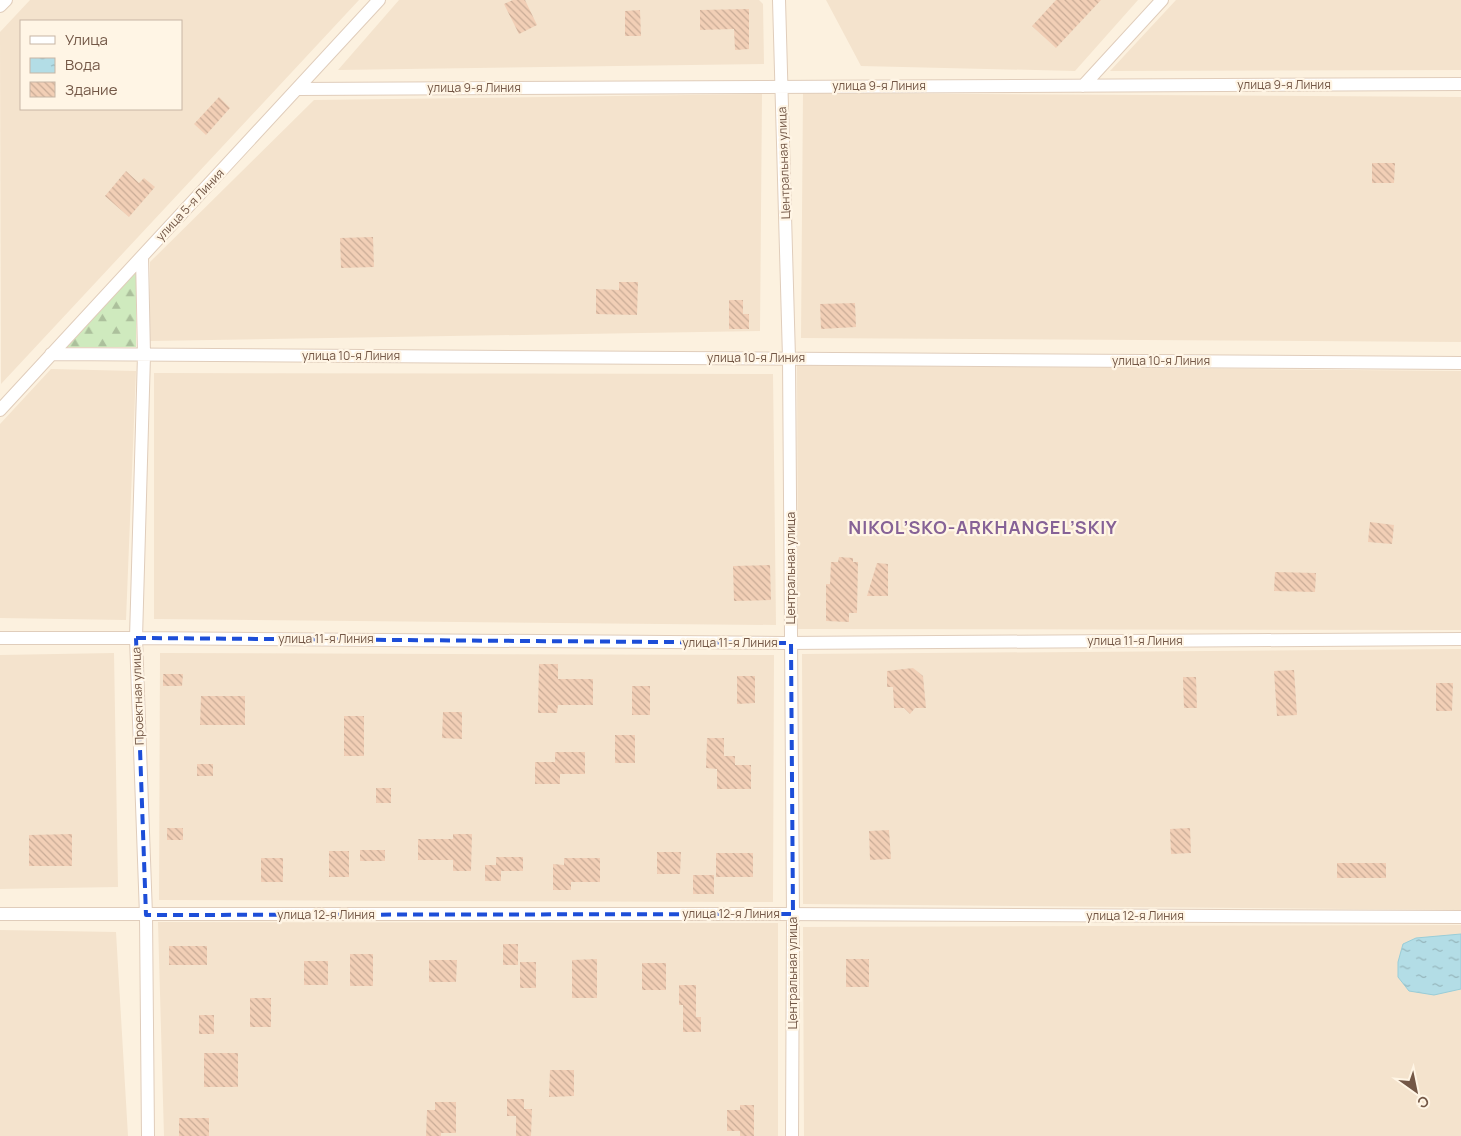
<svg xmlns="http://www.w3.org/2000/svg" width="1461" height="1136" font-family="Manrope,sans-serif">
	<defs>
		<pattern id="forest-firs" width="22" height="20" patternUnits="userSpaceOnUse" patternTransform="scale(1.25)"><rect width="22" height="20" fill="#cfeabe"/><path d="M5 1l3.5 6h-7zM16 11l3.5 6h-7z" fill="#acc09c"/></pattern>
		<pattern id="water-ripples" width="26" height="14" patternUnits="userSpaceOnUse" patternTransform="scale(1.25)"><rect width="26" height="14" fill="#b3dde6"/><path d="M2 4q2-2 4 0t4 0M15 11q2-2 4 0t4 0" fill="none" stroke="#96b6bc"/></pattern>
		<pattern id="building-back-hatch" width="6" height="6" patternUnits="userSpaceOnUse" patternTransform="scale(1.25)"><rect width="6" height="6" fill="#f2cfb6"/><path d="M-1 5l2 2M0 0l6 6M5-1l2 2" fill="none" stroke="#c8ab96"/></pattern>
	</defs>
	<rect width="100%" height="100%" fill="#fcf1df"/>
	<path fill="#f4e3cd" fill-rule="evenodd" d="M 30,0 L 359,0 L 1,384 L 0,32 ZM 21,21 L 181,21 L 181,109 L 21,109 Z
		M 399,0 L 759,0 L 763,4 L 764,64 L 338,70 Z
		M 826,0 L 1138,0 L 1075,71 L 861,66 Z
		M 1176,0 L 1461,0 L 1461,70 L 1110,71 Z
		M 803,93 L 1461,97 L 1461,342 L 801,338 Z
		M 762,94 L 760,331 L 150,341 L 150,262 L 314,100 Z
		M 797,365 L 1461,371 L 1461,630 L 798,629 Z
		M 51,369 L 136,371 L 126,620 L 0,618 L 0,424 Z
		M 154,373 L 773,374 L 776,625 L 154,619 Z
		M 1461,649 L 1461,910 L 803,904 L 802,654 Z
		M 114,653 L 118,887 L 0,889 L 0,655 Z
		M 160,653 L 774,655 L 773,902 L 159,900 Z
		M 158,922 L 778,923 L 778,1136 L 164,1136 Z
		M 1461,925 L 1461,1136 L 804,1136 L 803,927 Z
		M 0,930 L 116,932 L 128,1136 L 0,1136 Z"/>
	<path fill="url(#forest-firs)" d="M 136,272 L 136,347 L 64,347 Z"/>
	<path fill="url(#water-ripples)" stroke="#99cdd8" d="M 1461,934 L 1461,989 L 1434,995 L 1409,991 L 1398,977 L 1398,962 L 1403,944 L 1416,938 Z"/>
	<path fill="url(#building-back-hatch)" d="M 513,0 L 525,0 L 537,25 L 519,34 L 504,4 Z
		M 1056,0 L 1101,0 L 1056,48 L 1032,26 Z
		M 749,9 L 749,49 L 735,50 L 734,29 L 700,30 L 700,10 Z
		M 640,10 L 641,36 L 625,36 L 625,11 Z
		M 219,97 L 230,108 L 206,135 L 194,124 Z
		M 1372,163 L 1395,163 L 1394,183 L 1372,183 Z
		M 126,171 L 139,183 L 144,178 L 155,187 L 129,217 L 105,196 Z
		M 373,237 L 374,267 L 341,268 L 340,238 Z
		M 619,282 L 638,282 L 637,315 L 596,314 L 596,289 L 619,290 Z
		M 729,300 L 743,300 L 743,314 L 749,314 L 749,329 L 729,329 Z
		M 855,303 L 856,327 L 821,329 L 820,304 Z
		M 1370,522 L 1394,525 L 1392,544 L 1368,542 Z
		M 839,557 L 853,558 L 853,562 L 858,562 L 857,613 L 849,613 L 849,622 L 826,621 L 826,584 L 830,584 L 831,562 L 838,562 Z
		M 877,563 L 888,564 L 888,596 L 867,596 Z
		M 770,565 L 771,600 L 734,601 L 733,566 Z
		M 1275,572 L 1316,573 L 1315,592 L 1274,591 Z
		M 539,664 L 558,664 L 558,679 L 593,679 L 593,705 L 558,705 L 557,713 L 538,713 Z
		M 913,668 L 923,676 L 926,708 L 915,708 L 910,714 L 904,708 L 894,708 L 893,687 L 887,687 L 887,671 Z
		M 1294,670 L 1297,715 L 1277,716 L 1274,671 Z
		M 163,674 L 183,674 L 182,686 L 163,686 Z
		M 737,676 L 755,676 L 755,703 L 737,704 Z
		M 1183,677 L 1196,677 L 1197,708 L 1184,708 Z
		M 1436,683 L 1453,683 L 1452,711 L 1436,711 Z
		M 632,686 L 650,686 L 650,715 L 632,715 Z
		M 201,696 L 245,696 L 245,725 L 200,725 Z
		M 443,712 L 462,712 L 462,739 L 442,738 Z
		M 344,716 L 364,716 L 364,756 L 344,756 Z
		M 615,735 L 635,735 L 635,763 L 615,763 Z
		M 707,738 L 724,738 L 724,756 L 735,756 L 735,765 L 751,765 L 751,789 L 717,789 L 717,769 L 706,768 Z
		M 555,752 L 585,752 L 585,774 L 560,774 L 560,784 L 535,784 L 535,762 L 555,762 Z
		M 197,764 L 213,764 L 213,776 L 197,776 Z
		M 376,788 L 391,788 L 391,803 L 376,803 Z
		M 167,828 L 183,828 L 183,840 L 167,840 Z
		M 1190,828 L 1191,853 L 1171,854 L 1170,829 Z
		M 889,830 L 891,859 L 870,860 L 869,831 Z
		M 72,834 L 72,866 L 29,866 L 29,835 Z
		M 453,834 L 472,834 L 471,871 L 453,871 L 453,860 L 418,860 L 418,839 L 453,839 Z
		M 360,850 L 385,850 L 385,861 L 360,861 Z
		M 329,851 L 349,851 L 349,877 L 329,877 Z
		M 657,852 L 681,852 L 680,874 L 657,874 Z
		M 716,853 L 753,853 L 753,877 L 716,877 Z
		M 496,857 L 523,857 L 523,871 L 501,871 L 501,881 L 485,881 L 485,865 L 496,865 Z
		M 261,858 L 283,858 L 283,882 L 261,882 Z
		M 564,858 L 600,858 L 600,882 L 571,882 L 571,890 L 553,890 L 553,864 L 564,865 Z
		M 1337,863 L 1386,863 L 1386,878 L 1337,878 Z
		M 693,875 L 714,875 L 714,894 L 693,894 Z
		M 503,944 L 518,944 L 518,965 L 503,965 Z
		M 169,946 L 207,946 L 207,965 L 169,965 Z
		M 350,954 L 373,954 L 373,986 L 350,986 Z
		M 597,959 L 597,998 L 572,998 L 572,960 Z
		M 846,959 L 869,959 L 869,987 L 846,987 Z
		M 429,960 L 457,960 L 456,982 L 429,982 Z
		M 304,961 L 328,961 L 328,985 L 304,985 Z
		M 520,962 L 536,962 L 536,988 L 520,988 Z
		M 642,963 L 666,963 L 666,990 L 642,990 Z
		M 679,985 L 696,985 L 696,1017 L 701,1017 L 701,1032 L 683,1032 L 683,1005 L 679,1005 Z
		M 250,998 L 271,998 L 271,1027 L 250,1027 Z
		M 199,1015 L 214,1015 L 214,1034 L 199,1034 Z
		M 204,1053 L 238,1053 L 238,1087 L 204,1087 Z
		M 550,1070 L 574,1070 L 574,1096 L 549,1097 Z
		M 507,1099 L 524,1099 L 524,1109 L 532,1109 L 531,1136 L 516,1136 L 516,1116 L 507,1116 Z
		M 435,1102 L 456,1102 L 456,1133 L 441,1133 L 441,1136 L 426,1136 L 427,1110 L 435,1110 Z
		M 740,1105 L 754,1105 L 754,1136 L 740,1136 L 740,1131 L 727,1131 L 727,1110 L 740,1110 Z
		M 179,1118 L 209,1118 L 209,1136 L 179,1136 Z"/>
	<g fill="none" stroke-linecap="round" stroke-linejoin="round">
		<g stroke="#e0cdbb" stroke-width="14">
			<path id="street" d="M 779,0 L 789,358 L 793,914 L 792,1136
				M 0,6 L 6,0
				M 1083,86 L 1162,0
				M 297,89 L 1461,84
				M 142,257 L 144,355 L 136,638 L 146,915 L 148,1136
				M 51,354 L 1461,363
				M 0,410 L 379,0
				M 0,638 L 136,638 L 784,643 L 1461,639
				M 0,914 L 774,914 L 1461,917"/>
		</g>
		<use href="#street" stroke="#fff" stroke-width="12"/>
	</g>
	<path fill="none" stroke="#1d4ed8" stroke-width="4" stroke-dasharray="10 6" stroke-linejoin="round" d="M 136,638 L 791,643 L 793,914 L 146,915 Z"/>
	<g text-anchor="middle" stroke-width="4.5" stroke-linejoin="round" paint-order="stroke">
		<g font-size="12" fill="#735746" stroke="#fff5e5">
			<text x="1284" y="89">улица 9-я Линия</text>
			<text x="879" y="90">улица 9-я Линия</text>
			<text x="474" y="92">улица 9-я Линия</text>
			<text transform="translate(784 163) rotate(-92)" y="4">Центральная улица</text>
			<text transform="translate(190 205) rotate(-47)" y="4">улица 5-я Линия</text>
			<text x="351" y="360">улица 10-я Линия</text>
			<text x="756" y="362">улица 10-я Линия</text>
			<text x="1161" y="365">улица 10-я Линия</text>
			<text transform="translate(791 568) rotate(-90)" y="4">Центральная улица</text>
			<text x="326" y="643">улица 11-я Линия</text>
			<text x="1135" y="645">улица 11-я Линия</text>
			<text x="730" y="647">улица 11-я Линия</text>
			<text transform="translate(138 696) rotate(-92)" y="4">Проектная улица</text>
			<text x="731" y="918">улица 12-я Линия</text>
			<text x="326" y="919">улица 12-я Линия</text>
			<text x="1135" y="920">улица 12-я Линия</text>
			<text transform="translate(793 973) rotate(-90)" y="4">Центральная улица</text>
		</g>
		<g font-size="18" font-weight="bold" letter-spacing="1" fill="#866296" stroke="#fff5e5">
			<text x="983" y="534">NIKOL’SKO-ARKHANGEL’SKIY</text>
		</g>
	</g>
	<rect x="20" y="20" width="162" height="90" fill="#fff5e5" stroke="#c7b6a5"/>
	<rect x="30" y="36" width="25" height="8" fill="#ffffff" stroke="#c7b6a5"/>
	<text x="65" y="45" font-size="15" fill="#735746">Улица</text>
	<rect x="30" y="58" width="25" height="15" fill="url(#water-ripples)" stroke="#c7b6a5"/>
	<text x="65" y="70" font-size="15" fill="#735746">Вода</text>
	<rect x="30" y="82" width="25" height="15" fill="url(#building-back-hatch)" stroke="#c7b6a5"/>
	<text x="65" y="95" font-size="15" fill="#735746">Здание</text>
	<g transform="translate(1416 1091) rotate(147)" stroke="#fff5e5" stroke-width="4" paint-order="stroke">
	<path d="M0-4L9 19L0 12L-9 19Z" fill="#735746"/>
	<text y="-8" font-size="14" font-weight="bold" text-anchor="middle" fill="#735746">С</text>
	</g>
</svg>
